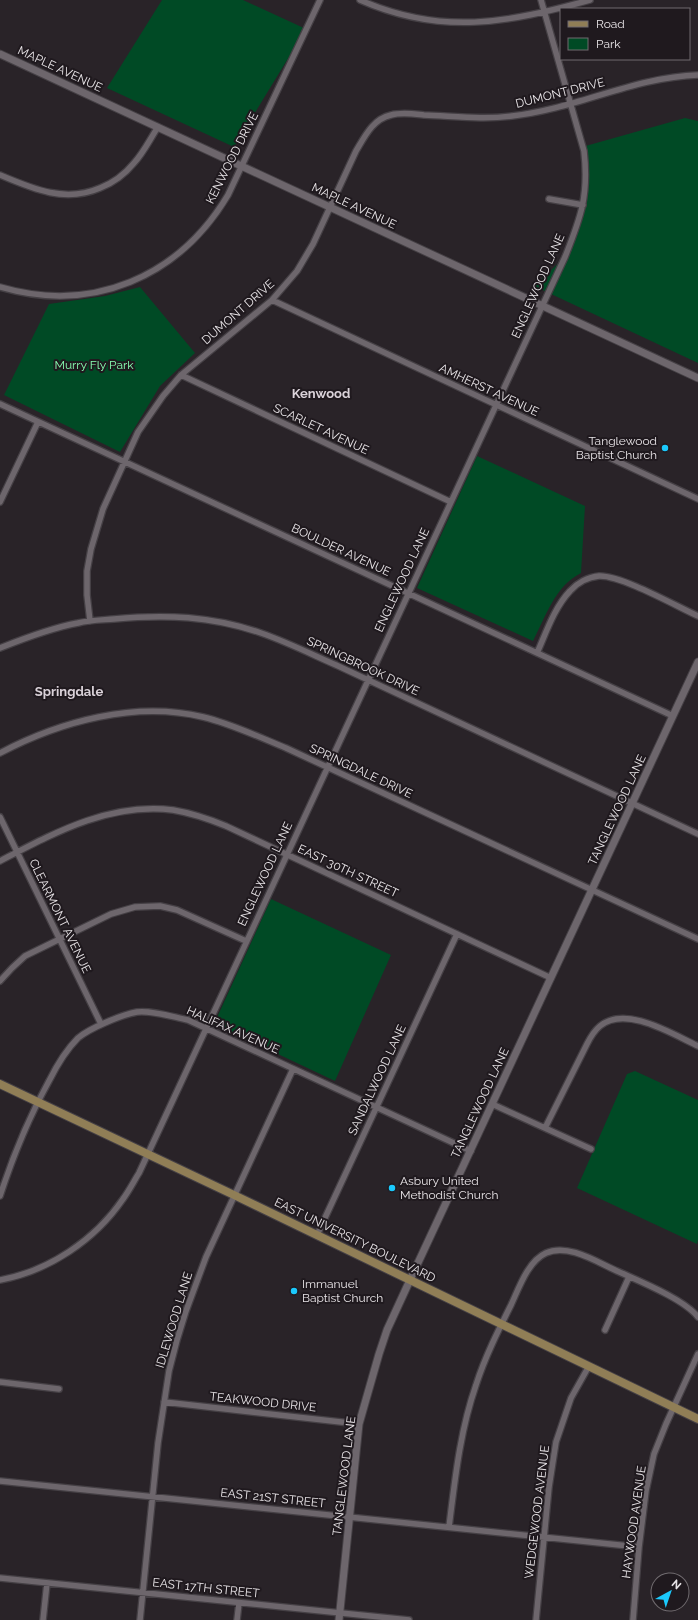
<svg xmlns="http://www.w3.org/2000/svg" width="698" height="1620" font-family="Raleway,sans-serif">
	<rect width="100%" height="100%" fill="#292328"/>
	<path fill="#004a25" d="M 162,0 L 243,0 L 306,29 L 234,147 L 107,88 Z
		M 685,118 L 698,121 L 698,363 L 534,286 L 565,257 L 583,205 L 582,147 Z
		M 140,287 L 195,353 L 160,386 L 120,452 L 4,395 L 49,304 L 105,296 Z
		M 477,456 L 585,506 L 581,573 C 555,586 546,616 533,641 L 417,588 Z
		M 271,899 L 391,955 L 335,1081 L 214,1024 Z
		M 635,1071 L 698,1100 L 698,1240 L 697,1244 L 577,1188 L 627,1074 Z"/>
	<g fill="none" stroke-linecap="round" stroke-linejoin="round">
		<g stroke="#454045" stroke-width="8">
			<path id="minor" d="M 360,0 C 442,36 507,23 590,0
				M 0,175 C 33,189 65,203 100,188 C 113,183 125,174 134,163 C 144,152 150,139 158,127
				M 549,199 L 583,205
				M 0,287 C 93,314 179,277 228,195 L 320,0
				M 272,300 L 698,499
				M 181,375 L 451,502
				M 0,404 L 673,716
				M 0,502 L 38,422
				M 90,621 L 87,595 L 87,571 L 91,549 L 103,509 L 138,432 L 163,396 L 181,375 L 272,300 L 297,271 L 313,244 L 356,151 C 365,136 373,119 391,115 C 402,112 414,114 424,115 C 453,116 483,120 512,116 C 576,109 634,77 698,75
				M 0,648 C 25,638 51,628 78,623 C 90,620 102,620 114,619 C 165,614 212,616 261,633 C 287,642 311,654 336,665 L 698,834
				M 537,653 C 546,633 554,608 570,591 C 577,583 588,577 599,576 C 621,575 676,606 698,616
				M 0,753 C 61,721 135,701 203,717 C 232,724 259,737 286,748 L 698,939
				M 0,817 L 101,1024
				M 0,861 C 54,833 110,802 173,810 C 191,813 209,819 226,826 L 551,978
				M 0,981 L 12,968 L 25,956 L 111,914 L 135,907 L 160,906 L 177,910 L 246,941
				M 492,1104 L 591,1149
				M 545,1128 L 587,1044 C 590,1038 594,1031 600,1026 C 626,1005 672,1034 698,1046
				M 0,1196 C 13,1156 29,1117 49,1081 C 57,1065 66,1050 78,1038 C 90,1028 121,1015 137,1012 C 152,1010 173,1017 188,1020 L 471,1151
				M 317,1235 L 457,934
				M 0,1280 C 49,1271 95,1240 123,1199 C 129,1191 134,1181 139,1173 L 565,257 C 581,217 589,195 584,151 L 541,0
				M 605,1330 L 629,1277
				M 0,1382 L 59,1389
				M 164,1402 L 359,1424
				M 0,1481 L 639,1547
				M 449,1527 C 455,1479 460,1431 476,1385 C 485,1357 498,1331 511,1305 C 519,1288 528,1261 546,1253 C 568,1243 597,1262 617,1271 C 639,1281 684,1299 698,1317
				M 0,1578 L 409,1620
				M 43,1620 L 47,1583
				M 140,1620 L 158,1443 L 169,1371 L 177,1340 L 186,1311 L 206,1257 L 293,1069
				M 237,1620 L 239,1603
				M 536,1620 L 549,1487 L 556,1442 L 571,1398 L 589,1366
				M 633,1620 L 639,1547 L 646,1491 L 654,1454 L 666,1424 L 698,1354"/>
		</g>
		<g stroke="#454045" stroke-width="9">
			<path id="tertiary" d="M 339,1620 L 359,1424 L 379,1354 L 387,1330 L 410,1280"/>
		</g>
		<g stroke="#454045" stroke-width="9">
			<path id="secondary" d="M 0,54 L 698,378
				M 410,1280 L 698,662"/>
		</g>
		<g stroke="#454045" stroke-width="10">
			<path id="primary" d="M 0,1084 L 234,1195 L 698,1419"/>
		</g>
		<use href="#minor" stroke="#6d666c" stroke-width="5.5"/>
		<use href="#tertiary" stroke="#6d666c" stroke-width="7"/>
		<use href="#secondary" stroke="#6d666c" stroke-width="7"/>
		<use href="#primary" stroke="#907e56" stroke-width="8"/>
	</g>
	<g fill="#1bc9fc" stroke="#1f191e" stroke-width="1.5">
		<circle cx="665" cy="448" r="4"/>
		<circle cx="392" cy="1188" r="4"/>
		<circle cx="294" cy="1291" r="4"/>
	</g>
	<g text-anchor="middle" stroke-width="4" stroke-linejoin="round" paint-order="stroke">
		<g font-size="12" fill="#e9e5e8" stroke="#1f191e">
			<text transform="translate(60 69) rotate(25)" y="4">MAPLE AVENUE</text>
			<text transform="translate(560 93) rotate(-14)" y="4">DUMONT DRIVE</text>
			<text transform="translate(232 158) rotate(-63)" y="4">KENWOOD DRIVE</text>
			<text transform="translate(354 206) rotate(25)" y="4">MAPLE AVENUE</text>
			<text transform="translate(538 286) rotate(-66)" y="4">ENGLEWOOD LANE</text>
			<text transform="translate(238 312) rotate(-41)" y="4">DUMONT DRIVE</text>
			<text transform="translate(489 390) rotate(25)" y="4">AMHERST AVENUE</text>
			<text transform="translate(321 429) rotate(25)" y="4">SCARLET AVENUE</text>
			<text transform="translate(341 550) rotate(25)" y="4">BOULDER AVENUE</text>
			<text transform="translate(402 580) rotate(-65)" y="4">ENGLEWOOD LANE</text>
			<text transform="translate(363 666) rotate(25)" y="4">SPRINGBROOK DRIVE</text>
			<text transform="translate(361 771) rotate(25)" y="4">SPRINGDALE DRIVE</text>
			<text transform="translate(617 810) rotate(-65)" y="4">TANGLEWOOD LANE</text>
			<text transform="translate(348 871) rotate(25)" y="4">EAST 30TH STREET</text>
			<text transform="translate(265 874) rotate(-65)" y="4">ENGLEWOOD LANE</text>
			<text transform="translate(60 916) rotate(64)" y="4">CLEARMONT AVENUE</text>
			<text transform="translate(233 1030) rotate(24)" y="4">HALIFAX AVENUE</text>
			<text transform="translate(377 1080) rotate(-65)" y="4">SANDALWOOD LANE</text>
			<text transform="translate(480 1103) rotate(-65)" y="4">TANGLEWOOD LANE</text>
			<text transform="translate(355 1240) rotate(26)" y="4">EAST UNIVERSITY BOULEVARD</text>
			<text transform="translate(174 1320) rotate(-73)" y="4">IDLEWOOD LANE</text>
			<text transform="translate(263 1402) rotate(6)" y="4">TEAKWOOD DRIVE</text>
			<text transform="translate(344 1476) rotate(-83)" y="4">TANGLEWOOD LANE</text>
			<text transform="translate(273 1498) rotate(6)" y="4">EAST 21ST STREET</text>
			<text transform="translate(537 1512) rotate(-83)" y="4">WEDGEWOOD AVENUE</text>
			<text transform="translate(634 1522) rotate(-82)" y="4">HAYWOOD AVENUE</text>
			<text transform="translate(206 1588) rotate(6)" y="4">EAST 17TH STREET</text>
		</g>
		<g font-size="12" fill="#88ffb3" stroke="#1f191e">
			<text x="94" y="369">Murry Fly Park</text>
		</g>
		<g font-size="12" fill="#e9e5e8" stroke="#1f191e" text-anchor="start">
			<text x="657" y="445" text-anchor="end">Tanglewood<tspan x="657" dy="14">Baptist Church</tspan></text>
			<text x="400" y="1185">Asbury United<tspan x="400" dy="14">Methodist Church</tspan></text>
			<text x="302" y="1288">Immanuel<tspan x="302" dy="14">Baptist Church</tspan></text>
		</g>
		<g font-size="13" font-weight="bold" fill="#dad2d9" stroke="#1f191e">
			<text x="321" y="398">Kenwood</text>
			<text x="69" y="696">Springdale</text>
		</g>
	</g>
	<rect x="560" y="8" width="130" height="52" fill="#1f191e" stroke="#706b6f"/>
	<rect x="568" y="21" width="20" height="6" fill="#907e56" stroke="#706b6f"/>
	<text x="596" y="28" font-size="12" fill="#e9e5e8">Road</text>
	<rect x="568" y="38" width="20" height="12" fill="#004a25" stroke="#706b6f"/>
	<text x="596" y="48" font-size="12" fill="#e9e5e8">Park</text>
	<g transform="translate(670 1592) rotate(40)"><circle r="19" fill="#1f191e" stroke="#706b6f"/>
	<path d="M0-3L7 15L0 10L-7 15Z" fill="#1bc9fc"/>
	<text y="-6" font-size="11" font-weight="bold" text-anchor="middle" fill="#e9e5e8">N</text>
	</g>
</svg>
